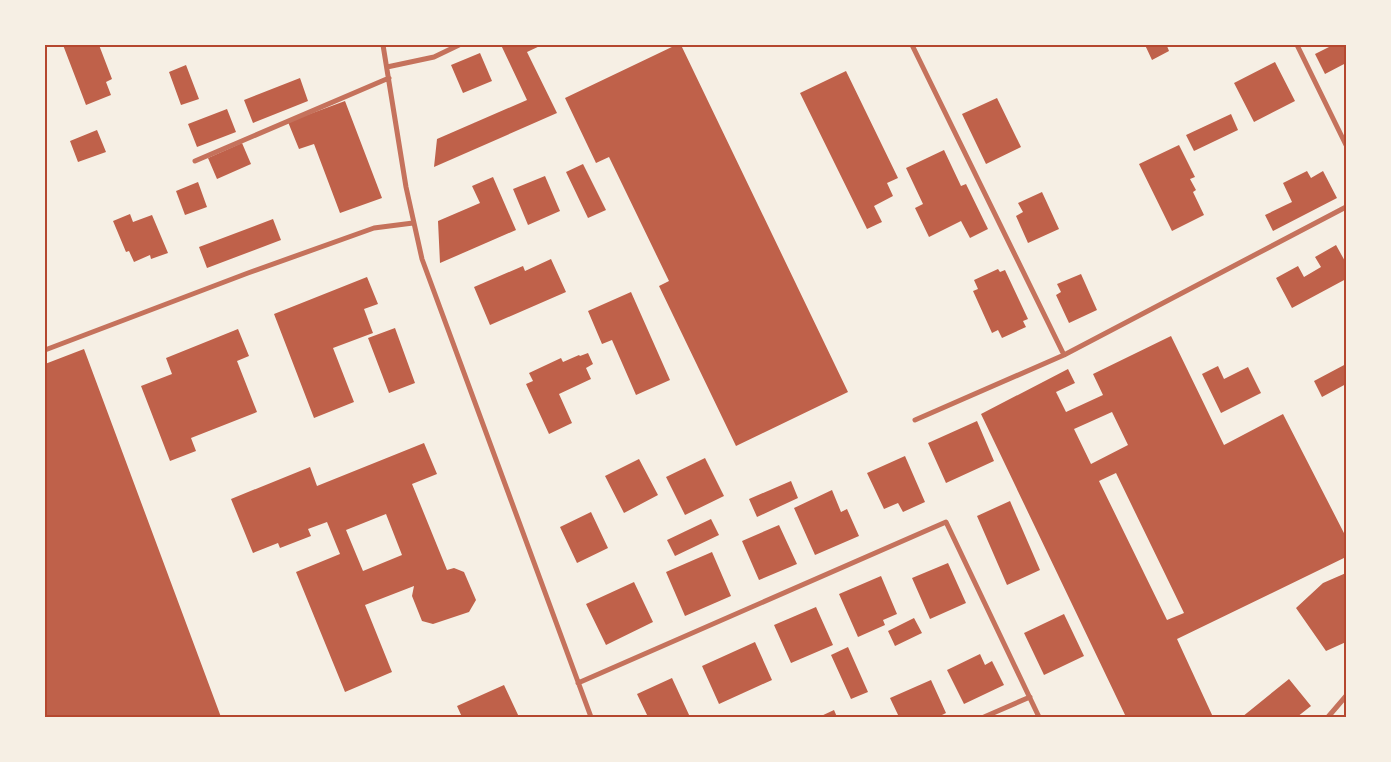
<svg xmlns="http://www.w3.org/2000/svg" width="1391" height="762" font-family="'Sofia Sans Condensed',sans-serif">
	<rect width="100%" height="100%" fill="#f6efe4"/>
	<path fill="#bf614a" fill-rule="evenodd" d="M 63,45 L 99,45 L 112,79 L 106,82 L 111,95 L 86,105 Z
		M 501,45 L 542,45 L 527,52 L 557,113 L 434,167 L 437,139 L 527,100 Z
		M 676,45 L 681,45 L 848,392 L 736,446 L 659,286 L 669,281 L 609,157 L 596,163 L 565,98 Z
		M 1145,45 L 1170,45 L 1167,46 L 1169,51 L 1152,60 Z
		M 1333,45 L 1346,45 L 1346,63 L 1325,74 L 1315,54 Z
		M 480,53 L 492,81 L 463,93 L 451,65 Z
		M 1275,62 L 1295,101 L 1254,122 L 1234,83 Z
		M 186,65 L 199,99 L 181,105 L 169,72 Z
		M 846,71 L 898,178 L 887,183 L 893,196 L 874,206 L 882,222 L 867,229 L 800,93 Z
		M 300,78 L 308,101 L 253,123 L 244,100 Z
		M 997,98 L 1021,147 L 986,164 L 962,114 Z
		M 345,101 L 382,198 L 340,213 L 314,144 L 299,149 L 288,122 Z
		M 227,109 L 236,132 L 197,147 L 188,124 Z
		M 1231,114 L 1238,130 L 1194,151 L 1186,135 Z
		M 97,130 L 106,152 L 78,162 L 70,141 Z
		M 242,143 L 251,164 L 217,179 L 208,158 Z
		M 1179,145 L 1195,177 L 1190,179 L 1196,190 L 1193,192 L 1204,215 L 1172,231 L 1139,164 Z
		M 944,150 L 961,186 L 966,184 L 988,229 L 970,238 L 961,221 L 929,237 L 915,208 L 923,204 L 906,168 Z
		M 583,164 L 606,210 L 588,218 L 566,172 Z
		M 1307,171 L 1311,178 L 1323,171 L 1337,198 L 1273,231 L 1265,215 L 1292,202 L 1283,183 Z
		M 545,176 L 560,211 L 528,225 L 513,189 Z
		M 493,177 L 516,230 L 440,263 L 438,221 L 480,203 L 472,186 Z
		M 198,182 L 207,207 L 185,215 L 176,191 Z
		M 1042,192 L 1059,229 L 1028,243 L 1016,216 L 1023,212 L 1018,203 Z
		M 130,214 L 133,222 L 152,215 L 168,253 L 151,259 L 150,255 L 134,262 L 129,251 L 126,252 L 113,221 Z
		M 273,219 L 281,240 L 207,268 L 199,247 Z
		M 1336,245 L 1346,263 L 1346,279 L 1292,308 L 1276,278 L 1298,266 L 1304,277 L 1321,267 L 1315,257 Z
		M 551,259 L 566,292 L 490,325 L 474,287 L 523,266 L 525,271 Z
		M 998,269 L 1000,272 L 1005,270 L 1028,319 L 1023,321 L 1026,327 L 1002,338 L 998,330 L 992,333 L 973,291 L 978,289 L 974,280 Z
		M 1081,274 L 1097,310 L 1069,323 L 1056,295 L 1061,292 L 1057,284 Z
		M 367,277 L 378,304 L 364,309 L 373,333 L 333,348 L 354,402 L 314,418 L 274,314 Z
		M 631,292 L 670,380 L 636,395 L 612,340 L 602,344 L 588,311 Z
		M 395,328 L 415,383 L 389,393 L 368,338 Z
		M 238,329 L 249,356 L 237,361 L 257,412 L 191,438 L 196,451 L 170,461 L 141,386 L 172,374 L 166,358 Z
		M 1171,336 L 1224,445 L 1283,414 L 1346,537 L 1346,557 L 1177,639 L 1213,717 L 1126,717 L 981,414 L 1068,369 L 1075,383 L 1056,392 L 1066,412 L 1103,395 L 1093,374 ZM 1112,412 L 1128,445 L 1091,464 L 1074,429 ZM 1116,473 L 1184,613 L 1167,620 L 1099,481 Z
		M 84,349 L 221,717 L 45,717 L 45,364 Z
		M 588,353 L 593,364 L 586,368 L 591,379 L 559,394 L 572,423 L 549,434 L 526,384 L 533,381 L 529,373 L 561,358 L 563,362 L 579,355 L 580,356 Z
		M 1346,364 L 1346,384 L 1322,397 L 1314,381 Z
		M 1218,366 L 1224,379 L 1248,367 L 1261,393 L 1221,413 L 1202,374 Z
		M 977,421 L 994,461 L 946,483 L 928,443 Z
		M 424,443 L 437,474 L 412,484 L 447,570 L 454,568 L 464,572 L 476,600 L 469,612 L 433,624 L 422,621 L 412,596 L 414,586 L 365,605 L 392,672 L 345,692 L 296,572 L 340,554 L 327,522 L 308,529 L 311,536 L 280,548 L 278,543 L 253,553 L 231,499 L 310,467 L 317,486 ZM 386,514 L 402,555 L 363,571 L 346,530 Z
		M 905,456 L 925,502 L 903,512 L 898,503 L 884,509 L 867,473 Z
		M 705,458 L 724,496 L 685,515 L 666,477 Z
		M 639,459 L 658,495 L 624,513 L 605,476 Z
		M 791,481 L 798,498 L 757,517 L 749,499 Z
		M 832,490 L 841,512 L 847,509 L 859,536 L 815,555 L 794,508 Z
		M 1010,501 L 1040,570 L 1007,585 L 977,516 Z
		M 591,512 L 608,548 L 577,563 L 560,527 Z
		M 711,519 L 719,535 L 675,556 L 667,540 Z
		M 779,525 L 797,564 L 759,580 L 742,541 Z
		M 712,552 L 731,596 L 685,616 L 666,572 Z
		M 948,563 L 966,603 L 930,619 L 912,578 Z
		M 1346,573 L 1346,642 L 1326,651 L 1296,608 L 1323,583 Z
		M 881,576 L 897,614 L 883,620 L 885,625 L 858,637 L 839,594 Z
		M 634,582 L 653,622 L 606,645 L 586,604 Z
		M 816,607 L 833,645 L 791,663 L 774,625 Z
		M 1064,614 L 1084,656 L 1044,675 L 1024,633 Z
		M 914,618 L 922,633 L 895,646 L 888,631 Z
		M 755,642 L 772,680 L 719,704 L 702,666 Z
		M 848,647 L 868,692 L 851,699 L 831,655 Z
		M 980,654 L 985,665 L 992,661 L 1004,685 L 964,704 L 947,670 Z
		M 672,678 L 690,717 L 648,717 L 637,694 Z
		M 1289,679 L 1311,706 L 1297,717 L 1242,717 Z
		M 931,680 L 946,713 L 938,717 L 899,717 L 890,698 Z
		M 504,685 L 519,717 L 462,717 L 457,706 Z
		M 834,710 L 837,717 L 819,717 Z"/>
	<g fill="none" stroke-linecap="round" stroke-linejoin="round">
		<path stroke="#c5725c" stroke-width="5" d="M 383,45 L 406,187 L 422,259 L 591,717
			M 912,45 L 1064,355
			M 1297,45 L 1346,145
			M 387,67 L 434,57 L 459,45
			M 195,161 L 389,78
			M 45,350 L 248,273 L 374,228 L 413,223
			M 915,420 L 1064,355 L 1346,207
			M 578,683 L 946,522 L 1039,717
			M 984,717 L 1030,697
			M 1328,717 L 1346,696"/>
	</g>
	<rect width="1391" height="762" fill="none" stroke="#f6efe4" stroke-width="92"/>
	<rect x="46" y="46" width="1299" height="670" fill="none" stroke="#b5482f" stroke-width="2"/>
</svg>
